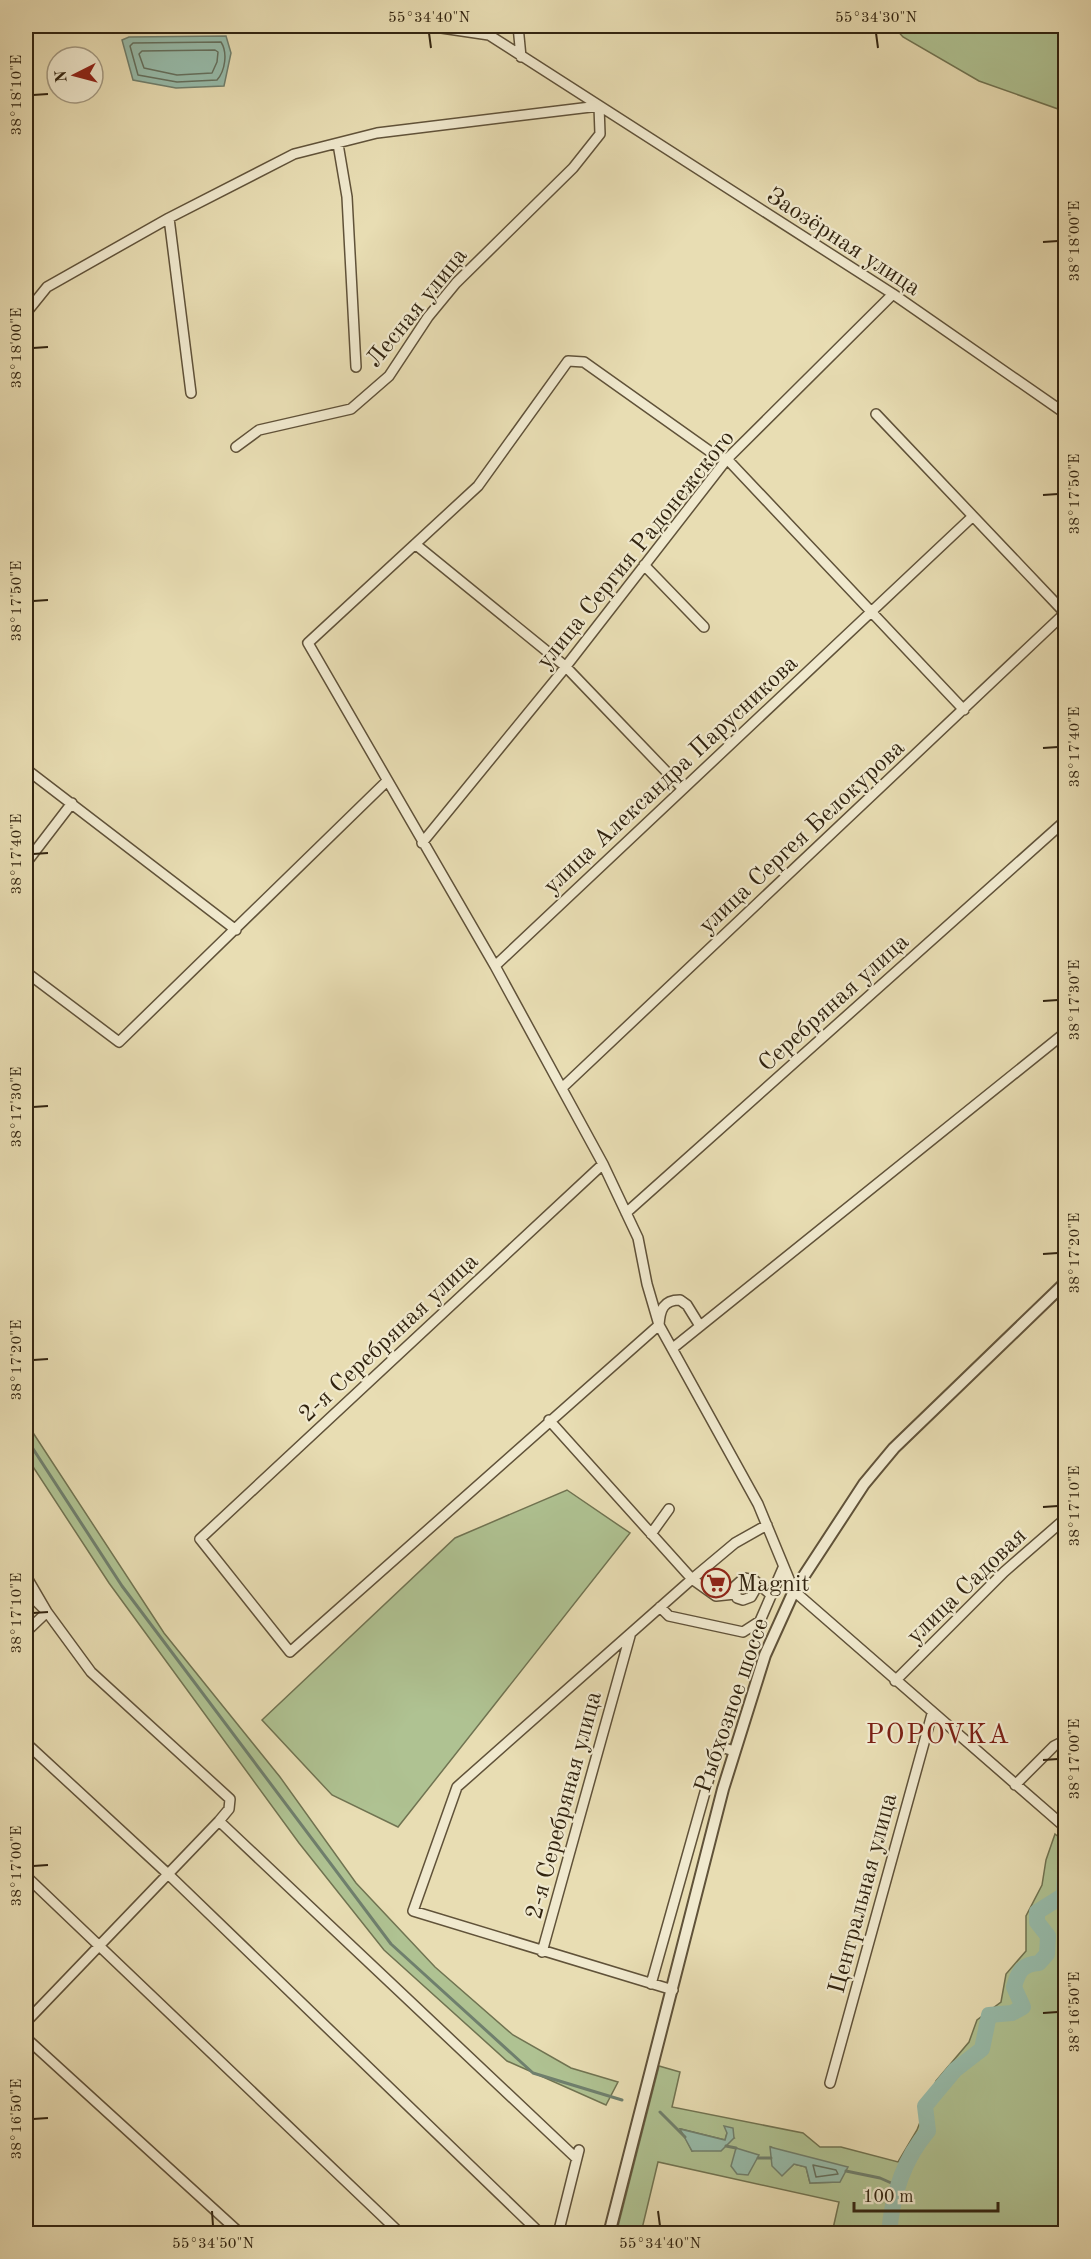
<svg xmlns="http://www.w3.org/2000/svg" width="1091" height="2259" font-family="'Old Standard TT',serif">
	<rect width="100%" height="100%" fill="#e8ddb3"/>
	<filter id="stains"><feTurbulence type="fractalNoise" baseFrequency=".00333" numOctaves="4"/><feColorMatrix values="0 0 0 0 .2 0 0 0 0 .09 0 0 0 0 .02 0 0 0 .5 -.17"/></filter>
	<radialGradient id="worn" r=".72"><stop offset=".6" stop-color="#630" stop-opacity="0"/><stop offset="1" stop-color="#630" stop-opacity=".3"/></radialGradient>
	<path fill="#afc292" stroke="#707351" stroke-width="1.5" fill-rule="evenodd" d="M 893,26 L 1065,26 L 1065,117 L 1058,109 L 979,81 L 903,37 Z
		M 26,1422 L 164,1633 L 280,1777 L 356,1883 L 435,1967 L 513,2035 L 571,2068 L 618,2082 L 606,2105 L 507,2061 L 384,1950 L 299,1843 L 109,1583 L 26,1456 Z
		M 567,1490 L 630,1533 L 398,1827 L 332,1795 L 262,1720 L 455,1538 Z
		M 1055,1834 L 1065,1842 L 1065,2233 L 832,2233 L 839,2202 L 658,2162 L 641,2233 L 616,2234 L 659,2066 L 680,2072 L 672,2107 L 803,2133 L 820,2147 L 841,2147 L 898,2162 L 917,2130 L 936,2081 L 969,2042 L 977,2020 L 1001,2002 L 1006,1974 L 1026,1951 L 1026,1916 L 1042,1885 L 1046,1860 ZM 681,2129 L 725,2140 L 727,2133 L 734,2138 L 692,2151 ZM 771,2147 L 840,2182 L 810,2183 L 806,2167 L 794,2164 L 782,2175 Z"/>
	<path fill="#97bcab" stroke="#6f7f6d" stroke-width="1.5" d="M 226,36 L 231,53 L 224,86 L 176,88 L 133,80 L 122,40 L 129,37 Z
		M 724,2126 L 733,2128 L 734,2138 L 721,2151 L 692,2151 L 680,2129 L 725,2140 L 727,2133 Z
		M 770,2147 L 848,2167 L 840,2182 L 810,2183 L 806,2167 L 794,2164 L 782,2176 L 772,2166 Z
		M 736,2148 L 759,2155 L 748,2175 L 737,2174 L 731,2166 Z"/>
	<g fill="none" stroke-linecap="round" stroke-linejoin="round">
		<path stroke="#64705e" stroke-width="1.5" d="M 221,42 C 228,53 225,71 217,80 L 177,82 L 138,75 L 130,46 L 133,43 Z
			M 215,50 L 218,52 L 217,62 L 212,73 L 177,75 L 144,68 L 139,54 L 142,51 Z
			M 813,2165 L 836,2170 L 838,2174 L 816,2177 Z"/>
		<path stroke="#6f7f6d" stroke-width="3" d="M 26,1438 L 122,1586 L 391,1944 L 533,2073 L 622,2100
			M 660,2112 L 685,2137
			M 726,2146 L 736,2148
			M 758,2158 L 771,2158
			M 846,2171 L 880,2178 L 898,2186"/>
		<path stroke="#97bcab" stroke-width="16" d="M 889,2234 C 892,2196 903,2160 928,2131 L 925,2106 L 955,2070 L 982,2049 L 989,2015 L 1012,2013 L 1023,2007 L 1014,1987 C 1018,1972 1022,1964 1039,1963 L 1047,1954 L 1048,1936 L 1037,1922 L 1037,1912 L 1064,1895 L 1066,1854"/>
		<g stroke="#605239" stroke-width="12">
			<path id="minor" d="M 428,26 L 489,35 L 893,294 L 1066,414
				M 518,26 L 521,57
				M 338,144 L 347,197 L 356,367
				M 169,218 L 191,393
				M 26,313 L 47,287 L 169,218 L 294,154 L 377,133 L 599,106
				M 876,414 L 1065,613
				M 236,447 L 259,430 L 351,409 L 389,376 L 428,317 L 456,283 L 573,168 L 600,134 L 599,106
				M 415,544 L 565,666 L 683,789
				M 644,565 L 704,627
				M 964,710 L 727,459 L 715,455 L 584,362 L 568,361 L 478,486 L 308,643 L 495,966 L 603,1164 L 638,1238 L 647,1284 L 659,1325 L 758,1504 L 794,1591 L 1066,1828
				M 26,769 L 236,930
				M 422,843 L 560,674 L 727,459 L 893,294
				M 26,863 L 72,803
				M 495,966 L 972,517
				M 26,972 L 119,1042 L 387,781
				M 562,1088 L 1066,612
				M 603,1164 L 200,1539 L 290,1652 L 659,1325 C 660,1310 663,1300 680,1300 L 687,1305 L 700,1326
				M 626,1213 L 1066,820
				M 673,1348 L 1066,1032
				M 549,1420 L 692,1579 L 716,1596 L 735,1594
				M 651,1534 L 669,1509
				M 26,1576 L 47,1612 L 26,1632
				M 754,1580 L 755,1590 L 751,1597 L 743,1600 L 737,1598 L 734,1587 L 744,1578 L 754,1580 L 771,1595
				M 26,1591 L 47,1612 L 91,1672 L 230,1799 L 229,1809 L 219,1821 L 26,2022
				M 660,1607 L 669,1616 L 743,1632 L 760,1621 L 783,1568
				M 895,1681 L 1004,1572 L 1066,1518
				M 26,1743 L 168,1874 L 541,2234
				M 1015,1785 L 1054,1746 L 1066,1740
				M 219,1821 L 576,2158
				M 26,1876 L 401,2234
				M 542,1952 L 630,1636
				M 651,1984 L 718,1746 L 734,1751
				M 673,1990 L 413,1911 L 457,1787 L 692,1579 L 735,1543 L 767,1525
				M 26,2038 L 241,2234
				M 830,2083 L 932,1714
				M 558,2234 L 579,2150"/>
		</g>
		<g stroke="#605239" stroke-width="14">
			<path id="tertiary" d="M 609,2234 L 723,1789 L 765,1655 L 794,1591 L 864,1484 L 894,1448 L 1066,1282"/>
		</g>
		<use href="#minor" stroke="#f0e9ce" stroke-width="9"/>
		<use href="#tertiary" stroke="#f0e9ce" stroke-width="10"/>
	</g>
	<path fill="none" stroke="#322410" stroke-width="2" d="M 429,33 L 431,48M 876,33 L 878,48M 33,95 L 48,94M 1043,242 L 1058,241M 33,348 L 48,347M 1043,495 L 1058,494M 33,601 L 48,600M 1043,748 L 1058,747M 33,854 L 48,853M 1043,1001 L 1058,1000M 33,1107 L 48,1106M 1043,1254 L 1058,1253M 33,1360 L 48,1359M 1043,1507 L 1058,1506M 33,1613 L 48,1612M 1043,1760 L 1058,1759M 33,1866 L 48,1865M 1043,2013 L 1058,2012M 33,2119 L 48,2118M 212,2211 L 213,2226M 658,2211 L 660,2226"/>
	<defs>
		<g id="supermarket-ring" transform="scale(1.5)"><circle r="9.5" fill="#f0e9ce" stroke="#8f2418" stroke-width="1.5"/><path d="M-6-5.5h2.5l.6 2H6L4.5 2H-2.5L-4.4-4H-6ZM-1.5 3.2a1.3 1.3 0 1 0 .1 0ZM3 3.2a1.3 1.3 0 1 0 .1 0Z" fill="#8f2418"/></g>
	</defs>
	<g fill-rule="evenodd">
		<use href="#supermarket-ring" x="716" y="1583"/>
	</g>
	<g text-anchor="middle" stroke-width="4.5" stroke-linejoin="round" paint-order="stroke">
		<g font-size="24" fill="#322410" stroke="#f0e9ce">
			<text transform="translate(844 241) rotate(33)" y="8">Заозёрная улица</text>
			<text transform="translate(416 307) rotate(-51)" y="8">Лесная улица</text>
			<text transform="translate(635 549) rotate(-51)" y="8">улица Сергия Радонежского</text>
			<text transform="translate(670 774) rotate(-43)" y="8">улица Александра Парусникова</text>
			<text transform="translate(801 836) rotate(-43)" y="8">улица Сергея Белокурова</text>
			<text transform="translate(833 1002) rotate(-42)" y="8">Серебряная улица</text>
			<text transform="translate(388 1337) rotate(-43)" y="8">2-я Серебряная улица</text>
			<text transform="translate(966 1585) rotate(-44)" y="8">улица Садовая</text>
			<text transform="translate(731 1705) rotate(-71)" y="8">Рыбхозное шоссе</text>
			<text transform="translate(563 1805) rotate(-75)" y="8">2-я Серебряная улица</text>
			<text transform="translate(862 1893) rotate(-75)" y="8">Центральная улица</text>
		</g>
		<g font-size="24" fill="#322410" stroke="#f0e9ce" text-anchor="start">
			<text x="737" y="1591">Magnit</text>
		</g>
		<g font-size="27" letter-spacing="1.5" fill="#7a1f14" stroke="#f0e9ce">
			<text x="938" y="1743">POPOVKA</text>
		</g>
	</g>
	<rect width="1091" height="2259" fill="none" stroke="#e8ddb3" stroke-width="66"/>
	<g transform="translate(75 75) rotate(264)"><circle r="28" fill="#f0e9ce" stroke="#a49a82" stroke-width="1.5"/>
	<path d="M0-4.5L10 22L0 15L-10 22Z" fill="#8f2418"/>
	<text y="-9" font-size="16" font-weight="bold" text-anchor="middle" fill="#322410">N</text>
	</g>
	<path d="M854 2202v9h144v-9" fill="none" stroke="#322410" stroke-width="3"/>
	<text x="863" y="2202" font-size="18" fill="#322410" stroke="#f0e9ce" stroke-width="4.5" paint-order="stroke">100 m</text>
	<rect x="33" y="33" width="1025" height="2193" fill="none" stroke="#322410" stroke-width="2"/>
	<g font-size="15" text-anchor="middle" fill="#322410">
		<text x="429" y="22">55°34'40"N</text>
		<text x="876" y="22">55°34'30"N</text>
		<text transform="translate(16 95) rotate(-90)" y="5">38°18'10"E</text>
		<text transform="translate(1074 241) rotate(-90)" y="5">38°18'00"E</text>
		<text transform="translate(16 348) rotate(-90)" y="5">38°18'00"E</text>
		<text transform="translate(1074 494) rotate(-90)" y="5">38°17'50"E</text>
		<text transform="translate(16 601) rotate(-90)" y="5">38°17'50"E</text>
		<text transform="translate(1074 747) rotate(-90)" y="5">38°17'40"E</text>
		<text transform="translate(16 854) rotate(-90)" y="5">38°17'40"E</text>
		<text transform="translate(1074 1000) rotate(-90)" y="5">38°17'30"E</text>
		<text transform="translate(16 1107) rotate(-90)" y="5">38°17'30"E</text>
		<text transform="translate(1074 1253) rotate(-90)" y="5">38°17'20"E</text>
		<text transform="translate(16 1360) rotate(-90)" y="5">38°17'20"E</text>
		<text transform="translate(1074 1506) rotate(-90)" y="5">38°17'10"E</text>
		<text transform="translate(16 1613) rotate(-90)" y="5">38°17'10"E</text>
		<text transform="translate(1074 1759) rotate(-90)" y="5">38°17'00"E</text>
		<text transform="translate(16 1866) rotate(-90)" y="5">38°17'00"E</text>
		<text transform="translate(1074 2012) rotate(-90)" y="5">38°16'50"E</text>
		<text transform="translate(16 2119) rotate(-90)" y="5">38°16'50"E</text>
		<text x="213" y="2248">55°34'50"N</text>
		<text x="660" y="2248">55°34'40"N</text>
	</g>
	<rect width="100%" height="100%" filter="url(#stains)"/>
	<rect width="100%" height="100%" fill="url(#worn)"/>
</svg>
